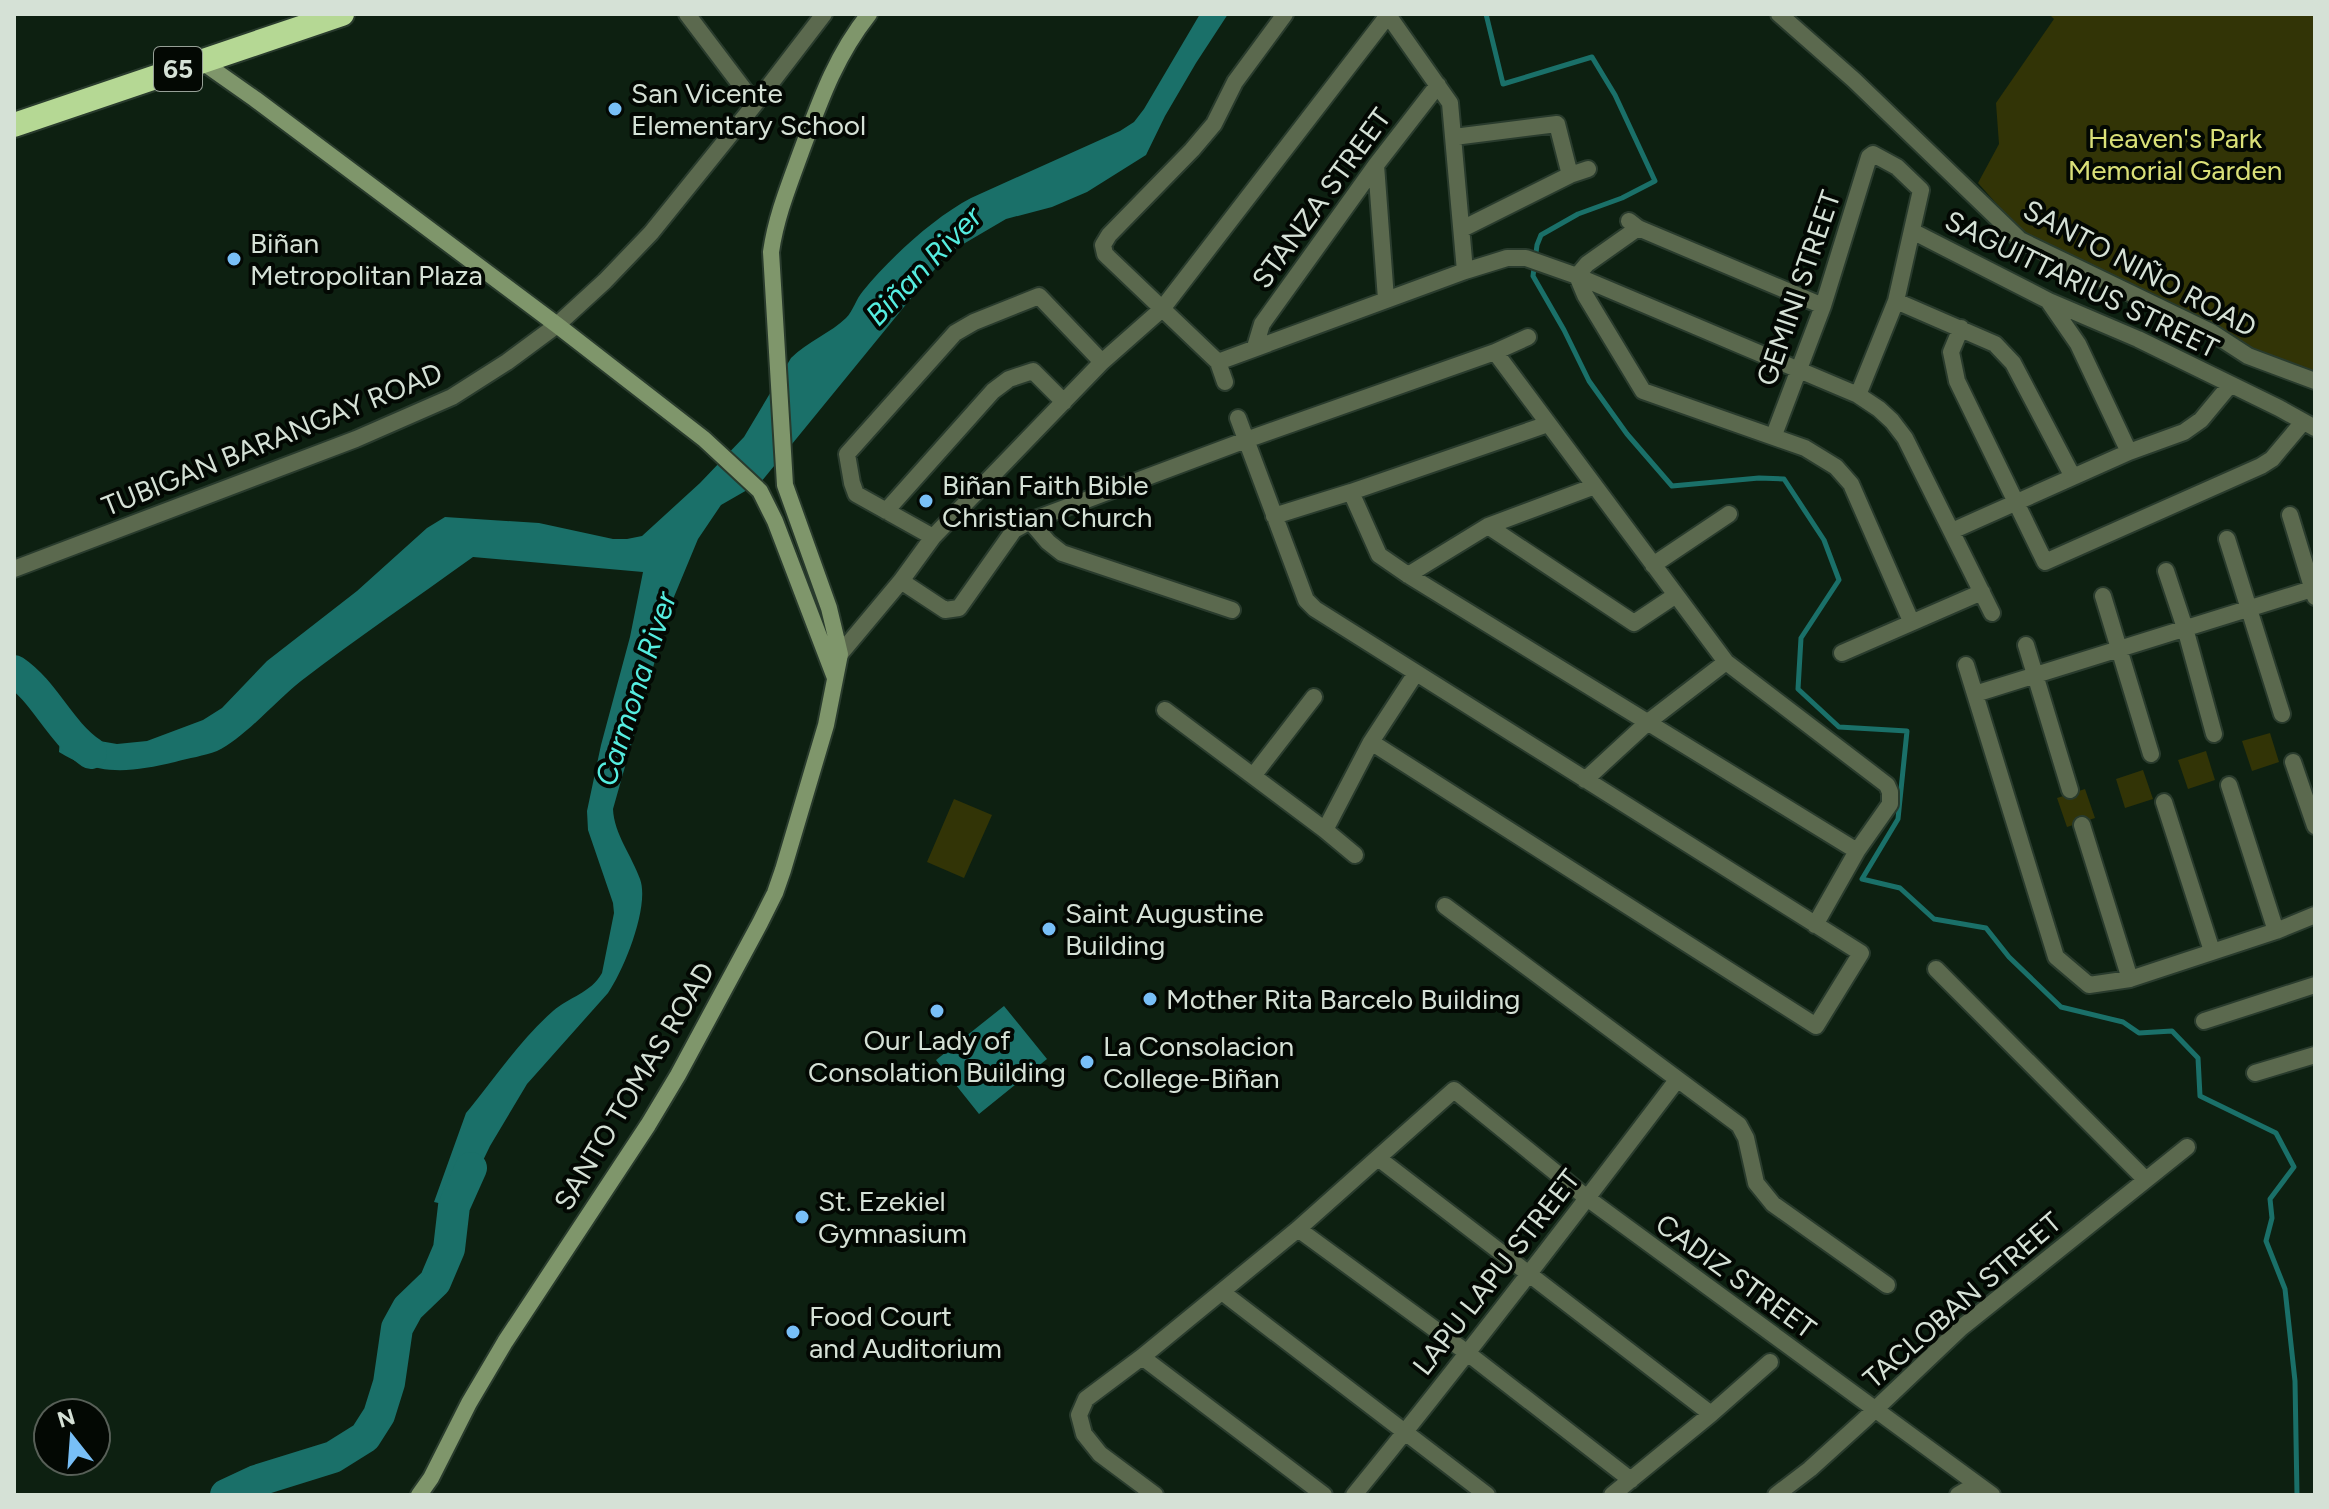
<svg xmlns="http://www.w3.org/2000/svg" width="2329" height="1509" font-family="Figtree,sans-serif">
	<rect width="100%" height="100%" fill="#0d2011"/>
	<path fill="#323406" d="M 2049,14 L 2315,14 L 2315,386 L 2020,230 L 1978,183 L 1999,144 L 1996,103 L 2054,19 Z
		M 2270,733 L 2279,762 L 2252,771 L 2242,741 Z
		M 2206,751 L 2215,780 L 2188,789 L 2178,760 Z
		M 2143,770 L 2153,799 L 2125,808 L 2116,779 Z
		M 2085,789 L 2095,818 L 2067,827 L 2057,798 Z
		M 954,799 L 992,815 L 964,878 L 927,862 Z"/>
	<path fill="#1a7069" d="M 1200,14 L 1228,14 L 1196,63 L 1165,116 L 1146,155 L 1087,192 L 1052,207 L 1006,219 L 948,253 L 761,482 L 721,505 L 698,539 L 671,604 L 613,809 C 614,834 632,856 640,879 C 650,906 624,970 608,993 L 527,1084 L 490,1146 L 460,1208 L 434,1202 L 466,1113 L 471,1107 C 497,1075 522,1038 553,1011 C 569,997 591,993 602,973 L 614,913 L 613,903 L 588,830 L 587,811 L 601,745 L 630,637 L 643,572 L 473,557 C 416,598 357,638 301,681 C 277,700 242,740 217,751 C 204,756 189,758 175,762 C 131,772 100,777 59,752 L 61,724 L 88,739 L 117,744 L 147,741 L 203,720 L 222,708 L 267,661 L 357,591 L 427,528 L 445,517 L 539,523 L 613,539 L 627,539 L 642,536 L 700,483 L 744,437 L 791,358 C 807,342 832,332 846,318 C 853,311 856,299 863,291 C 889,259 933,218 971,198 L 1120,131 L 1134,122 L 1144,109 Z
		M 1004,1006 L 1047,1059 L 979,1114 L 936,1060 Z"/>
	<g fill="none" stroke-linecap="round" stroke-linejoin="round">
		<path stroke="#1a7069" stroke-width="5" d="M 1486,14 L 1503,84 L 1592,57 L 1615,95 L 1655,181 L 1622,198 L 1578,214 L 1541,235 L 1537,245 L 1533,276 L 1564,330 L 1589,381 L 1627,434 L 1672,486 L 1759,478 L 1784,479 L 1824,540 L 1839,580 L 1801,638 L 1798,689 L 1839,727 L 1907,731 L 1898,819 L 1862,879 L 1900,888 L 1934,919 L 1986,928 L 2009,957 L 2061,1007 L 2123,1022 L 2139,1033 L 2172,1031 L 2198,1058 L 2200,1096 L 2276,1133 L 2294,1167 L 2270,1199 L 2272,1218 L 2266,1241 L 2285,1289 L 2295,1381 L 2297,1495"/>
		<path stroke="#1a7069" stroke-width="32" d="M 14,671 C 45,692 59,731 91,753
			M 226,1495 L 256,1481 L 333,1457 L 365,1437 L 379,1415 L 389,1383 L 397,1328 L 408,1308 L 435,1282 L 449,1249 L 454,1206 L 471,1168"/>
		<g stroke="#293b2d" stroke-width="20">
			<path id="street" d="M 687,14 L 755,104
				M 1779,14 L 1854,80 L 2020,240 L 2211,332 L 2248,356 L 2315,381
				M 1388,15 L 1450,103 L 1465,271
				M 1454,137 L 1557,124 L 1570,175
				M 1376,165 L 1386,299
				M 1629,221 L 1638,228 L 1823,306
				M 1462,229 L 1570,175 L 1588,169
				M 1912,231 L 2049,301 L 2138,339 L 2279,408 L 2315,428
				M 1577,276 L 1585,295 L 1643,391 L 1805,448 L 1836,467 L 1851,484 L 1911,621
				M 1577,276 L 1587,264 L 1638,228
				M 1896,301 L 1995,344 L 2013,363 L 2073,477
				M 2049,302 L 2078,344 L 2129,452
				M 1961,328 L 1951,352 L 1957,381 L 2045,562 L 2261,466 L 2272,459 L 2303,422
				M 1255,347 L 1262,324 L 1376,165 L 1438,85
				M 1218,362 L 1465,271 L 1507,258 L 1526,258 L 1577,276 L 1858,395 L 1879,409 L 1892,421 L 1905,438 L 1992,613
				M 1225,382 L 1218,362 L 1109,258 L 1105,254 L 1103,245 L 1109,235 L 1192,150 L 1214,124 L 1235,82 L 1285,14
				M 1238,418 L 1306,600 L 1315,609 L 1861,953 L 1816,1026 L 1371,742
				M 1774,435 L 1823,306 L 1869,157 L 1873,154 L 1897,167 L 1921,190 L 1896,301 L 1858,395
				M 1351,492 L 1379,555 L 1408,575 L 1857,851 L 1890,804 L 1890,792 L 1887,785 L 1726,662 L 1495,352
				M 886,511 L 993,391 L 1009,379 L 1033,371 L 1064,402
				M 2290,515 L 2315,597
				M 1274,516 L 1351,492 L 1548,424
				M 1030,521 L 1048,542 L 1062,553 L 1232,610
				M 1488,526 L 1634,623 L 1676,595
				M 1952,531 L 2129,452 L 2184,432 L 2201,420 L 2230,385
				M 933,537 L 856,494 L 852,483 L 847,454 L 955,333 L 974,322 L 1039,296 L 1102,362
				M 2227,539 L 2282,714
				M 1653,565 L 1729,514
				M 14,569 L 356,439 L 452,397 L 507,362 L 557,325 L 605,281 L 651,233 L 755,104 L 824,14
				M 2166,571 L 2185,628 L 2214,734
				M 1408,575 L 1488,526 L 1595,486
				M 901,581 L 945,610 L 959,608 L 1014,530 L 1030,521 L 1246,440 L 1495,352 L 1528,337
				M 2103,596 L 2151,754
				M 2026,645 L 2070,790
				M 1842,653 L 1982,592
				M 840,654 L 901,581 L 933,537 L 1102,362 L 1162,309 L 1389,14
				M 1966,665 L 2056,957 L 2089,985 L 2130,979 L 2276,931 L 2315,915
				M 1975,694 L 2315,588
				M 1165,710 L 1325,830 L 1355,855
				M 2293,762 L 2315,826
				M 1253,776 L 1314,697
				M 1585,780 L 1648,722 L 1726,662
				M 2229,785 L 2276,931
				M 2164,802 L 2212,951
				M 2082,825 L 2130,979
				M 1325,830 L 1371,742 L 1416,673
				M 1445,906 L 1739,1125 L 1746,1138 L 1756,1183 L 1773,1204 L 1887,1285
				M 1815,925 L 1857,851
				M 1936,969 L 2145,1179
				M 2204,1021 L 2315,985
				M 2255,1073 L 2315,1055
				M 1378,1158 L 1711,1414
				M 1298,1229 L 1466,1352 L 1631,1480
				M 1222,1292 L 1487,1495
				M 1142,1357 L 1324,1495
				M 1155,1495 L 1100,1454 L 1084,1434 L 1079,1415 L 1086,1399 L 1142,1357 L 1298,1229 L 1454,1090 L 1587,1198 L 1992,1495
				M 1354,1495 C 1465,1359 1571,1220 1677,1080
				M 1612,1495 L 1711,1414 L 1770,1362
				M 1776,1495 L 1810,1469 L 1864,1420 L 1961,1328 L 2187,1147
				M 1958,1495 L 1977,1484"/>
		</g>
		<g stroke="#293b2d" stroke-width="20">
			<path id="secondary" d="M 201,61 L 255,99 L 557,325 L 704,439 L 760,491 L 775,521 L 835,678
				M 419,1495 L 431,1478 L 469,1403 L 505,1342 L 648,1125 L 678,1075 L 760,923 L 775,893 L 783,870 L 826,725 L 840,654 L 829,608 L 785,485 L 771,252 C 776,217 789,185 801,152 C 820,101 835,57 869,14"/>
		</g>
		<g stroke="#293b2d" stroke-width="28">
			<path id="highway" d="M 14,125 L 342,14"/>
		</g>
		<use href="#street" stroke="#5b694e" stroke-width="16"/>
		<use href="#secondary" stroke="#7f966b" stroke-width="16"/>
		<use href="#highway" stroke="#b5d894" stroke-width="24"/>
	</g>
	<g fill="#78bff7" stroke="#030803" stroke-width="3">
		<circle cx="615" cy="109" r="8"/>
		<circle cx="234" cy="259" r="8"/>
		<circle cx="926" cy="501" r="8"/>
		<circle cx="1049" cy="929" r="8"/>
		<circle cx="1150" cy="999" r="8"/>
		<circle cx="937" cy="1011" r="8"/>
		<circle cx="1087" cy="1062" r="8"/>
		<circle cx="802" cy="1217" r="8"/>
		<circle cx="793" cy="1332" r="8"/>
	</g>
	<g text-anchor="middle" stroke-width="8" stroke-linejoin="round" paint-order="stroke">
		<rect fill="#030803" stroke="#96a097" stroke-width="2" x="154" y="47" width="48" height="44" rx="6"/>
		<g font-size="26" font-weight="bold" fill="#d5e1d6">
			<text x="178" y="78">65</text>
		</g>
		<g font-size="28" fill="#d5e1d6" stroke="#030803" text-anchor="start">
			<text x="631" y="103">San Vicente<tspan x="631" dy="32">Elementary School</tspan></text>
			<text x="250" y="253">Biñan<tspan x="250" dy="32">Metropolitan Plaza</tspan></text>
			<text x="942" y="495">Biñan Faith Bible<tspan x="942" dy="32">Christian Church</tspan></text>
			<text x="1065" y="923">Saint Augustine<tspan x="1065" dy="32">Building</tspan></text>
			<text x="1166" y="1009">Mother Rita Barcelo Building</text>
			<text x="937" y="1050" text-anchor="middle">Our Lady of<tspan x="937" dy="32">Consolation Building</tspan></text>
			<text x="1103" y="1056">La Consolacion<tspan x="1103" dy="32">College-Biñan</tspan></text>
			<text x="818" y="1211">St. Ezekiel<tspan x="818" dy="32">Gymnasium</tspan></text>
			<text x="809" y="1326">Food Court<tspan x="809" dy="32">and Auditorium</tspan></text>
		</g>
		<g font-size="28" fill="#dae078" stroke="#030803">
			<text x="2175" y="148">Heaven's Park<tspan x="2175" dy="32">Memorial Garden</tspan></text>
		</g>
		<g font-size="28" fill="#d5e1d6" stroke="#030803">
			<text transform="translate(1321 198) rotate(-54)" y="10">STANZA STREET</text>
			<text transform="translate(2140 268) rotate(28)" y="10">SANTO NIÑO ROAD</text>
			<text transform="translate(2082 284) rotate(26)" y="10">SAGUITTARIUS STREET</text>
			<text transform="translate(1798 288) rotate(-71)" y="10">GEMINI STREET</text>
			<text transform="translate(272 439) rotate(-22)" y="10">TUBIGAN BARANGAY ROAD</text>
			<text transform="translate(634 1086) rotate(-59)" y="10">SANTO TOMAS ROAD</text>
			<text transform="translate(1496 1272) rotate(-52)" y="10">LAPU LAPU STREET</text>
			<text transform="translate(1736 1276) rotate(36)" y="10">CADIZ STREET</text>
			<text transform="translate(1962 1300) rotate(-41)" y="10">TACLOBAN STREET</text>
		</g>
		<g font-size="30" font-style="italic" fill="#55ede0" stroke="#030803">
			<text transform="translate(924 266) rotate(-46)" y="10">Biñan River</text>
			<text transform="translate(636 689) rotate(-72)" y="10">Carmona River</text>
		</g>
	</g>
	<rect width="2329" height="1509" fill="none" stroke="#d5e1d6" stroke-width="32"/>
	<g transform="translate(72 1437) rotate(343)"><circle r="38" fill="#030803" stroke="#575f57" stroke-width="2"/>
	<path d="M0-6L14 30L0 20L-14 30Z" fill="#78bff7"/>
	<text y="-12" font-size="22" font-weight="bold" text-anchor="middle" fill="#d5e1d6">N</text>
	</g>
</svg>
